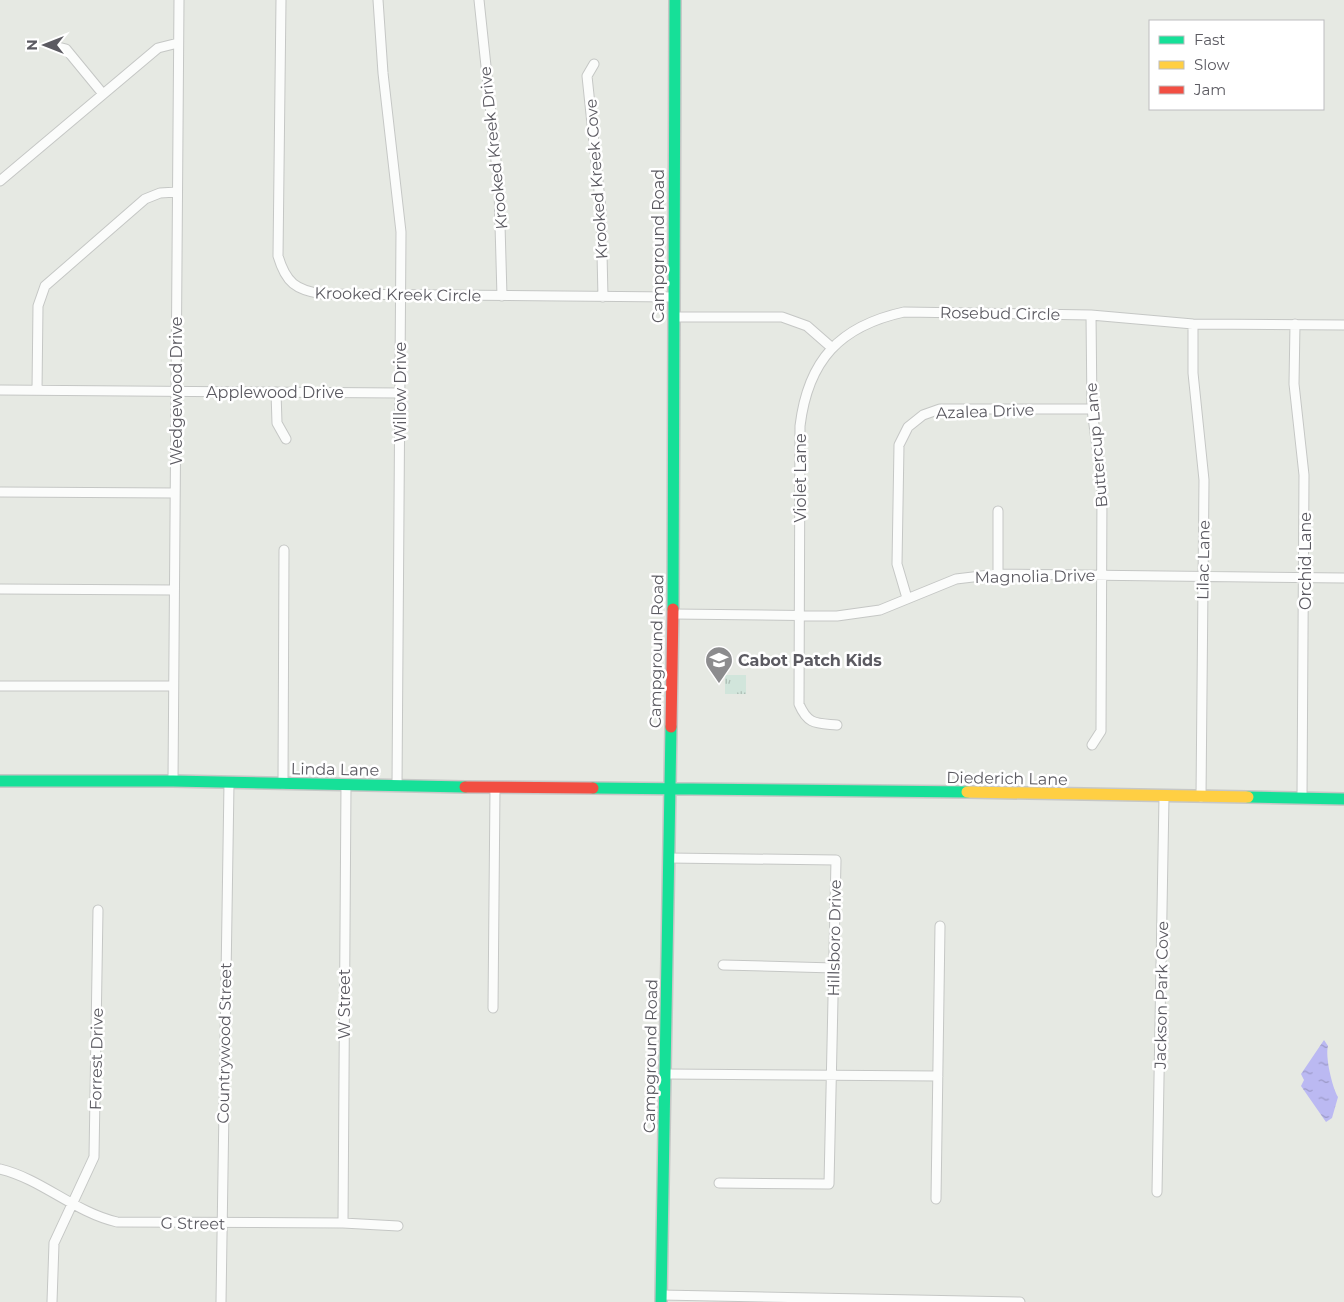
<svg xmlns="http://www.w3.org/2000/svg" width="1344" height="1302" font-family="Montserrat,sans-serif">
	<defs>
		<pattern id="park-tufts" width="24" height="20" patternUnits="userSpaceOnUse" patternTransform="scale(1.25)"><rect width="24" height="20" fill="#d1e5db"/><path d="M3 7l-1-3M5 7V3M7 7l1-3M15 17l-1-3M17 17v-4M19 17l1-3" fill="none" stroke="#adbdb5"/></pattern>
		<pattern id="water-ripples" width="26" height="14" patternUnits="userSpaceOnUse" patternTransform="scale(1.25)"><rect width="26" height="14" fill="#bbb9f2"/><path d="M2 4q2-2 4 0t4 0M15 11q2-2 4 0t4 0" fill="none" stroke="#9b99c7"/></pattern>
	</defs>
	<rect width="100%" height="100%" fill="#e6e9e3"/>
	<path fill="url(#park-tufts)" d="M 725,675 L 746,675 L 746,694 L 725,694 Z"/>
	<path fill="url(#water-ripples)" d="M 1324,1040 L 1328,1046 C 1325,1056 1332,1087 1338,1097 L 1332,1118 L 1326,1122 L 1301,1086 L 1304,1080 L 1301,1074 Z"/>
	<g fill="none" stroke-linecap="round" stroke-linejoin="round">
		<g stroke="#c5c7c5" stroke-width="11">
			<path id="street" d="M 281,0 L 278,256 C 286,283 296,290 322,294 L 674,297
				M 378,0 L 383,73 L 401,232 L 397,786
				M 479,0 L 499,189 L 502,296
				M 54,46 L 66,49 L 103,94
				M 594,64 L 587,76 L 601,210 L 603,297
				M 0,181 L 158,48 L 178,43
				M 1091,315 L 1092,409 L 1102,487 L 1101,731 L 1092,745
				M 674,317 L 782,317 L 807,326 L 831,347
				M 1193,324 L 1193,373 L 1204,480 L 1201,797
				M 1295,324 L 1294,384 L 1304,475 L 1302,798
				M 0,390 L 400,393
				M 37,390 L 38,306 L 45,286 L 145,199 L 160,193 L 177,192
				M 276,392 L 277,423 L 286,439
				M 0,492 L 175,493
				M 998,574 L 998,511
				M 0,589 L 174,590
				M 907,598 L 897,564 L 899,445 L 908,427 L 923,415 L 940,409 L 1092,409
				M 673,614 L 837,616 L 880,610 L 956,579 L 998,574 L 1344,578
				M 0,686 L 173,686
				M 837,725 C 816,723 808,725 799,704 L 800,426 C 808,360 840,326 904,312 L 1091,315 L 1193,324 L 1344,325
				M 173,781 L 179,0
				M 283,784 L 284,550
				M 669,858 L 836,860 L 829,1184 L 719,1183
				M 723,965 L 834,968
				M 493,1008 L 495,788
				M 666,1074 L 938,1076
				M 0,1169 C 42,1179 74,1212 117,1222 L 343,1223 L 398,1226
				M 1157,1192 L 1164,797
				M 936,1199 L 940,926
				M 343,1223 L 346,785
				M 661,1295 L 1020,1302
				M 52,1302 L 54,1243 L 94,1157 L 98,910
				M 221,1302 L 229,783"/>
		</g>
		<g stroke="#c6c7c6" stroke-width="14">
			<path id="fast" d="M 673,609 L 675,0
				M 0,781 L 173,781 L 465,787
				M 593,788 L 967,792
				M 1248,797 L 1344,799
				M 661,1302 L 671,727"/>
		</g>
		<g stroke="#c6c7c6" stroke-width="14">
			<path id="slow" d="M 967,792 L 1248,797"/>
		</g>
		<g stroke="#c6c7c6" stroke-width="14">
			<path id="jam" d="M 671,727 L 673,609
				M 465,787 L 593,788"/>
		</g>
		<use href="#street" stroke="#fbfcfb" stroke-width="9"/>
		<use href="#fast" stroke="#16e098" stroke-width="11"/>
		<use href="#slow" stroke="#ffcf43" stroke-width="11"/>
		<use href="#jam" stroke="#f24e42" stroke-width="11"/>
	</g>
	<defs>
		<g id="school-pin" transform="scale(1.4375)"><path d="M0 17L-7.5 6A9.5 9.5 0 1 1 7.5 6Z" fill="#8c8c8e" stroke="#fff"/><path d="M0-5L7-2L0 1L-7-2ZM-4 1L0 2.5L4 1V4Q0 6-4 4Z" fill="#fff"/></g>
	</defs>
	<g fill-rule="evenodd">
		<use href="#school-pin" x="719" y="660"/>
	</g>
	<g text-anchor="middle" stroke-width="5" stroke-linejoin="round" paint-order="stroke">
		<g font-size="16" fill="#5b5a61" stroke="#fff">
			<text transform="translate(493 148) rotate(-96)" y="6">Krooked Kreek Drive</text>
			<text transform="translate(596 179) rotate(-94)" y="6">Krooked Kreek Cove</text>
			<text transform="translate(658 246) rotate(-90)" y="6">Campground Road</text>
			<text transform="translate(398 294) rotate(1)" y="6">Krooked Kreek Circle</text>
			<text transform="translate(1000 313) rotate(1)" y="6">Rosebud Circle</text>
			<text transform="translate(176 391) rotate(-90)" y="6">Wedgewood Drive</text>
			<text x="275" y="398">Applewood Drive</text>
			<text transform="translate(400 392) rotate(-90)" y="6">Willow Drive</text>
			<text transform="translate(985 411) rotate(-2)" y="6">Azalea Drive</text>
			<text transform="translate(1096 445) rotate(-95)" y="6">Buttercup Lane</text>
			<text transform="translate(800 478) rotate(-90)" y="6">Violet Lane</text>
			<text transform="translate(1203 560) rotate(-89)" y="6">Lilac Lane</text>
			<text transform="translate(1305 561) rotate(-90)" y="6">Orchid Lane</text>
			<text transform="translate(1035 576) rotate(-1)" y="6">Magnolia Drive</text>
			<text transform="translate(656 651) rotate(-89)" y="6">Campground Road</text>
			<text transform="translate(335 769) rotate(1)" y="6">Linda Lane</text>
			<text transform="translate(1007 778) rotate(1)" y="6">Diederich Lane</text>
			<text transform="translate(834 938) rotate(-89)" y="6">Hillsboro Drive</text>
			<text transform="translate(1161 995) rotate(-89)" y="6">Jackson Park Cove</text>
			<text transform="translate(344 1004) rotate(-90)" y="6">W Street</text>
			<text transform="translate(224 1043) rotate(-89)" y="6">Countrywood Street</text>
			<text transform="translate(650 1056) rotate(-89)" y="6">Campground Road</text>
			<text transform="translate(96 1059) rotate(-89)" y="6">Forrest Drive</text>
			<text transform="translate(193 1223) rotate(1)" y="6">G Street</text>
		</g>
		<g font-size="16" font-weight="bold" fill="#5b5a61" stroke="#fff" text-anchor="start">
			<text x="738" y="666">Cabot Patch Kids</text>
		</g>
	</g>
	<rect x="1149" y="20" width="175" height="90" fill="#ffffff" stroke="#bdbdc0"/>
	<rect x="1159" y="36" width="25" height="8" fill="#16e098" stroke="#bdbdc0"/>
	<text x="1194" y="45" font-size="15" fill="#5b5a61">Fast</text>
	<rect x="1159" y="61" width="25" height="8" fill="#ffcf43" stroke="#bdbdc0"/>
	<text x="1194" y="70" font-size="15" fill="#5b5a61">Slow</text>
	<rect x="1159" y="86" width="25" height="8" fill="#f24e42" stroke="#bdbdc0"/>
	<text x="1194" y="95" font-size="15" fill="#5b5a61">Jam</text>
	<g transform="translate(45 45) rotate(270)" stroke="#ffffff" stroke-width="4" paint-order="stroke">
	<path d="M0-4L9 19L0 12L-9 19Z" fill="#5b5a61"/>
	<text y="-8" font-size="14" font-weight="bold" text-anchor="middle" fill="#5b5a61">N</text>
	</g>
</svg>
